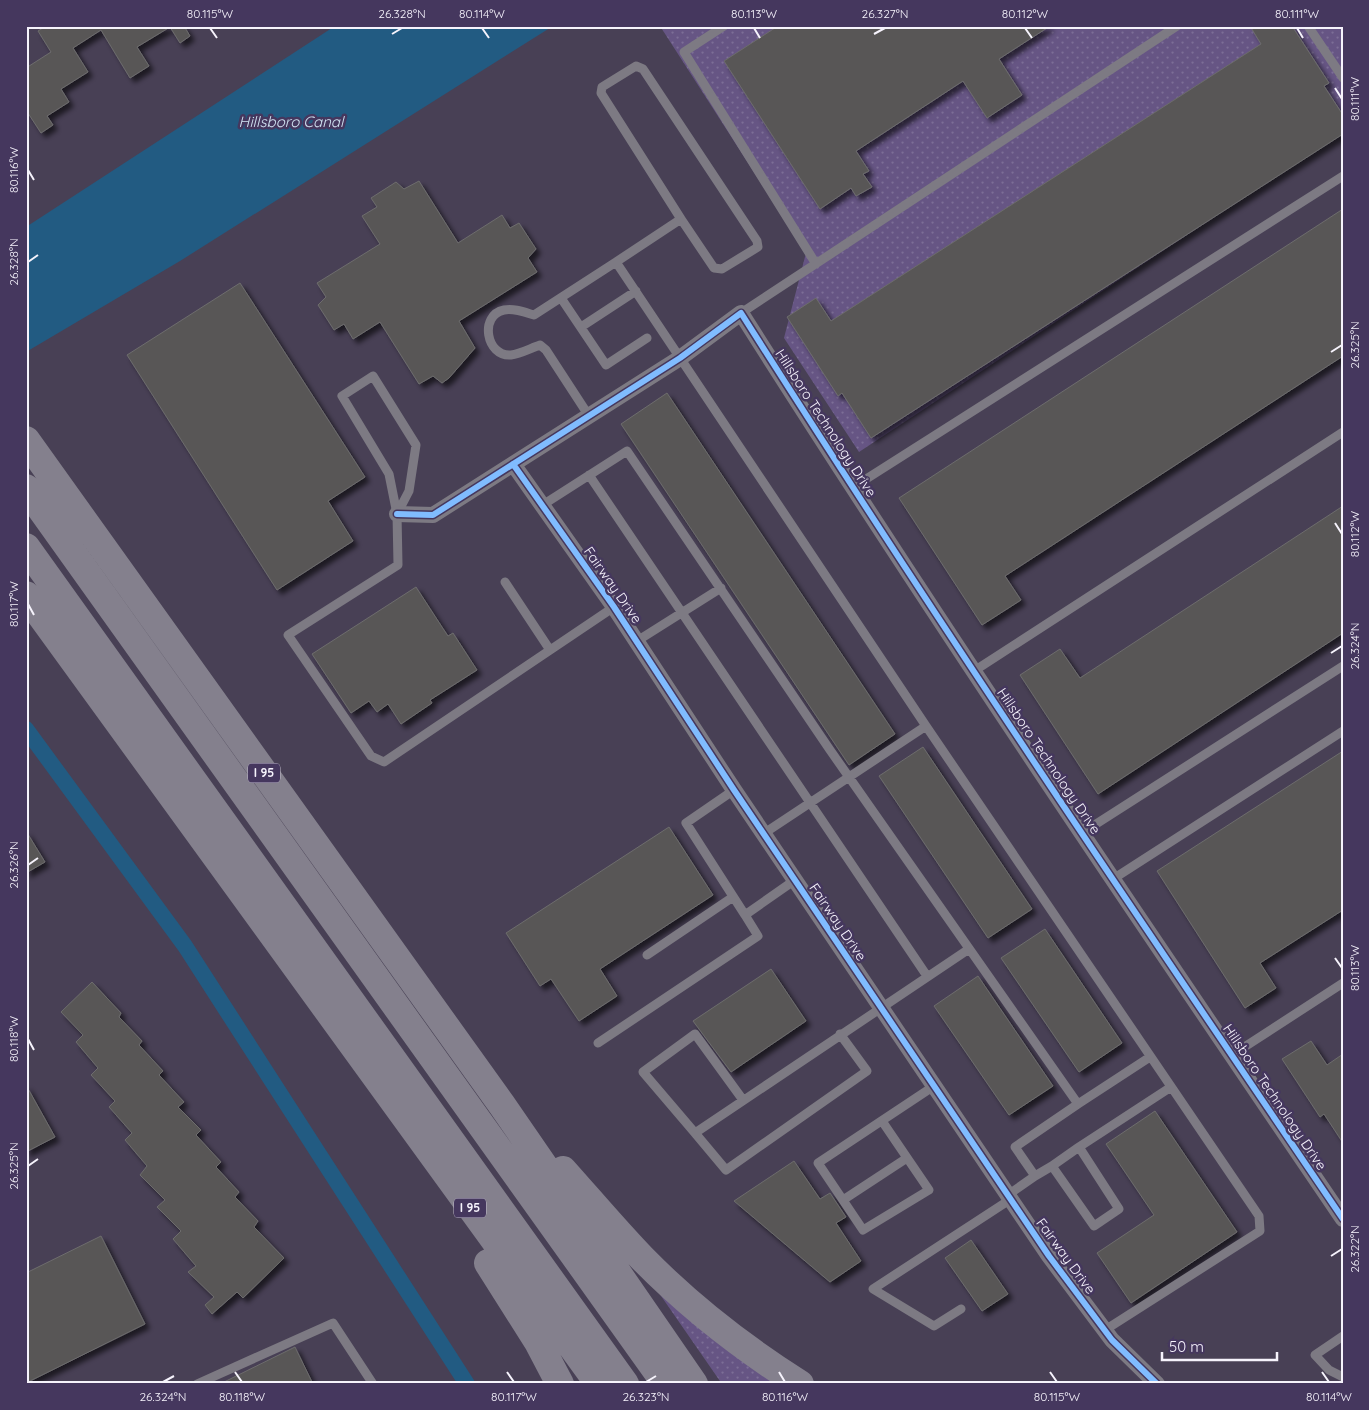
<svg xmlns="http://www.w3.org/2000/svg" width="1369" height="1410" font-family="Quicksand,sans-serif">
	<defs>
		<pattern id="grass-dots" width="8" height="8" patternUnits="userSpaceOnUse" patternTransform="scale(1.25)"><rect width="8" height="8" fill="#665584"/><path d="M2 2h.1M6 6h.1" fill="none" stroke="#7c6e96" stroke-width="1.8" stroke-linecap="round"/></pattern>
		<filter id="shadow"><feDropShadow dx="4.5" dy="4.5" stdDeviation="2.5" flood-color="#0009"/></filter>
	</defs>
	<rect width="100%" height="100%" fill="#484055"/>
	<path fill="url(#grass-dots)" d="M 660,26 L 1343,26 L 1343,132 L 859,452 L 784,338 L 806,253 Z
		M 650,1280 L 788,1384 L 722,1384 Z"/>
	<path fill="#225b82" d="M 335,26 L 553,26 L 180,261 L 26,352 L 26,227 Z"/>
	<g fill="none" stroke-linecap="round" stroke-linejoin="round">
		<path stroke="#225b82" stroke-width="16" d="M 26,729 L 185,946 L 467,1384"/>
	</g>
	<path fill="#585756" stroke="#6d6c6d" filter="url(#shadow)" d="M 46,26 L 184,26 L 190,36 L 180,43 L 170,27 L 137,47 L 149,66 L 130,78 L 101,30 L 73,48 L 88,72 L 61,89 L 69,102 L 47,116 L 53,125 L 41,133 L 26,110 L 26,68 L 51,52 L 38,31 Z
		M 778,26 L 1050,26 L 999,59 L 1022,95 L 987,118 L 963,81 L 856,151 L 869,171 L 863,174 L 872,187 L 856,196 L 851,188 L 820,209 L 724,61 Z
		M 1250,26 L 1292,26 L 1329,83 L 1324,86 L 1343,115 L 1343,134 L 871,438 L 842,393 L 838,396 L 787,317 L 816,298 L 831,321 L 1261,44 Z
		M 419,181 L 458,243 L 502,215 L 510,228 L 519,223 L 536,249 L 528,258 L 537,272 L 459,321 L 475,348 L 449,378 L 442,383 L 433,376 L 419,384 L 380,322 L 353,339 L 344,324 L 334,330 L 318,305 L 326,297 L 317,283 L 380,244 L 362,216 L 377,207 L 371,198 L 396,182 L 404,189 Z
		M 1343,209 L 1343,356 L 1005,576 L 1021,600 L 982,625 L 899,498 Z
		M 240,283 L 365,477 L 328,501 L 353,541 L 277,590 L 127,355 Z
		M 667,393 L 895,734 L 849,765 L 621,424 Z
		M 1343,506 L 1343,633 L 1098,794 L 1020,675 L 1060,649 L 1080,678 Z
		M 416,587 L 442,627 L 448,636 L 453,633 L 477,670 L 430,700 L 432,703 L 401,724 L 388,704 L 377,712 L 369,701 L 351,713 L 312,654 Z
		M 923,747 L 1032,909 L 988,938 L 879,776 Z
		M 1343,751 L 1343,910 L 1260,963 L 1276,988 L 1245,1008 L 1157,871 Z
		M 669,827 L 713,895 L 600,969 L 617,996 L 579,1021 L 551,979 L 540,986 L 506,933 Z
		M 26,831 L 45,862 L 26,873 Z
		M 1045,929 L 1122,1043 L 1079,1072 L 1001,958 Z
		M 771,969 L 806,1021 L 731,1072 L 693,1021 Z
		M 978,976 L 1053,1086 L 1009,1115 L 934,1006 Z
		M 92,982 L 121,1013 L 119,1017 L 142,1041 L 139,1045 L 163,1071 L 159,1075 L 184,1102 L 178,1107 L 201,1130 L 196,1135 L 221,1162 L 216,1167 L 239,1192 L 235,1197 L 258,1221 L 254,1227 L 284,1258 L 243,1298 L 237,1292 L 212,1314 L 205,1305 L 214,1297 L 188,1272 L 196,1266 L 173,1239 L 181,1231 L 157,1207 L 165,1200 L 140,1175 L 147,1166 L 125,1140 L 132,1133 L 109,1107 L 115,1101 L 91,1075 L 98,1068 L 76,1042 L 83,1035 L 61,1012 Z
		M 1311,1041 L 1327,1065 L 1343,1054 L 1343,1143 L 1324,1114 L 1320,1117 L 1282,1059 Z
		M 26,1085 L 55,1137 L 26,1152 Z
		M 1155,1111 L 1237,1232 L 1131,1303 L 1097,1253 L 1154,1215 L 1106,1144 Z
		M 794,1161 L 820,1199 L 830,1193 L 846,1217 L 836,1223 L 861,1261 L 830,1282 L 734,1201 Z
		M 101,1236 L 145,1324 L 26,1383 L 26,1273 Z
		M 971,1240 L 1008,1294 L 982,1311 L 945,1258 Z
		M 295,1347 L 313,1384 L 220,1384 Z"/>
	<g fill="none" stroke-linecap="round" stroke-linejoin="round">
		<path stroke="#7d7a83" stroke-width="9" d="M 724,26 L 684,52 L 816,264
			M 1308,26 L 1343,78
			M 616,262 L 681,219 L 714,268 L 722,269 L 758,247 L 757,241 L 643,69 L 636,66 L 602,87 L 601,93 L 681,219
			M 561,298 L 606,365 L 647,338
			M 741,313 L 1177,26
			M 581,327 L 636,291
			M 589,416 L 546,350 L 540,345 C 531,348 520,354 511,355 C 486,357 479,315 504,310 C 514,308 524,312 534,315 L 616,262 L 926,726 L 1259,1216 L 1260,1231 L 1105,1330
			M 589,475 L 927,976
			M 852,488 L 1343,176
			M 541,506 L 627,451 L 830,750 L 1078,1104 L 1015,1147 L 1035,1176 L 1008,1195
			M 397,514 L 389,474 L 342,396 L 373,376 L 416,445 L 409,491 L 397,514 L 398,565 L 288,635 L 371,756 L 384,762 L 614,607
			M 505,582 L 550,650
			M 637,641 L 721,588
			M 974,671 L 1343,432
			M 734,790 L 686,823 L 745,915 L 795,880
			M 1082,833 L 1343,666
			M 763,834 L 926,726
			M 1113,879 L 1343,731
			M 647,955 L 733,897
			M 598,1043 L 758,936 L 745,915
			M 1232,1055 L 1343,983
			M 743,1100 L 695,1034 L 643,1072 L 695,1133 L 969,949
			M 1078,1104 L 1150,1057
			M 882,1121 L 929,1190 L 863,1230 L 818,1163 L 934,1086
			M 695,1133 L 726,1170 L 867,1071 L 840,1034
			M 1079,1147 L 1171,1087
			M 1035,1176 L 1052,1166 L 1094,1226 L 1119,1209 L 1079,1147 L 1052,1166
			M 843,1200 L 907,1158
			M 961,1309 L 934,1326 L 873,1289 L 1011,1199
			M 1343,1336 L 1315,1355 L 1329,1370 L 1343,1377
			M 197,1384 L 333,1323 L 373,1384"/>
		<path stroke="#7d7a83" stroke-width="16" d="M 513,464 L 614,607 L 734,790 L 1049,1256 L 1112,1340 L 1157,1384
			M 397,514 L 433,515 L 680,358 L 741,313 C 935,619 1139,919 1343,1219"/>
		<path stroke="#84808d" stroke-width="28" d="M 26,440 L 502,1105 L 694,1384
			M 26,488 L 666,1384
			M 26,547 L 625,1384
			M 26,595 L 599,1384
			M 563,1170 C 589,1199 615,1230 642,1258 C 689,1306 743,1348 800,1384
			M 488,1263 L 538,1342 L 560,1384"/>
		<g stroke="#45375e" stroke-width="9">
			<path id="cycleway" d="M 513,464 L 614,607 L 734,790 L 1049,1256 L 1112,1340 L 1157,1384
				M 397,514 L 433,515 L 680,358 L 741,313 C 935,619 1139,919 1343,1219"/>
		</g>
		<use href="#cycleway" stroke="#80bcff" stroke-width="6"/>
	</g>
	<path fill="none" stroke="#f6f3fc" stroke-width="2" d="M 210,28 L 217,38M 482,28 L 489,38M 754,28 L 760,38M 1025,28 L 1032,38M 1297,28 L 1303,38M 392,34 L 402,28M 874,34 L 885,28M 1335,88 L 1342,99M 28,170 L 34,180M 28,262 L 38,255M 1331,352 L 1342,345M 1335,523 L 1342,534M 28,604 L 34,615M 1331,653 L 1342,646M 28,865 L 38,858M 1335,958 L 1342,968M 28,1039 L 34,1050M 28,1166 L 38,1159M 1331,1256 L 1342,1249M 235,1372 L 242,1382M 507,1372 L 514,1382M 779,1372 L 785,1382M 1050,1372 L 1057,1382M 1322,1372 L 1329,1382M 163,1382 L 174,1376M 646,1382 L 656,1376"/>
	<g text-anchor="middle" stroke-width="5" stroke-linejoin="round" paint-order="stroke">
		<g fill="#45375e" stroke="#c1bbcd" stroke-width="1">
			<rect x="248" y="763.5" width="32" height="19" rx="4"/>
			<rect x="454" y="1198.5" width="32" height="19" rx="4"/>
		</g>
		<g font-size="12" font-weight="bold" fill="#f6f3fc">
			<text x="264" y="777">I 95</text>
			<text x="470" y="1212">I 95</text>
		</g>
		<g font-size="14" fill="#f6f3fc" stroke="#45375e">
			<text transform="translate(826 423) rotate(57)" y="5">Hillsboro Technology Drive</text>
			<text transform="translate(613 585) rotate(55)" y="5">Fairway Drive</text>
			<text transform="translate(1049 761) rotate(56)" y="5">Hillsboro Technology Drive</text>
			<text transform="translate(838 922) rotate(56)" y="5">Fairway Drive</text>
			<text transform="translate(1275 1097) rotate(56)" y="5">Hillsboro Technology Drive</text>
			<text transform="translate(1066 1256) rotate(54)" y="5">Fairway Drive</text>
		</g>
		<g font-size="15" font-style="italic" fill="#d0e3f2" stroke="#45375e">
			<text x="291" y="127">Hillsboro Canal</text>
		</g>
	</g>
	<rect width="1369" height="1410" fill="none" stroke="#45375e" stroke-width="55"/>
	<path d="M1162 1352v8h115v-8" fill="none" stroke="#f6f3fc" stroke-width="2.5"/>
	<text x="1169" y="1352" font-size="15" fill="#f6f3fc" stroke="#45375e" stroke-width="4" paint-order="stroke">50 m</text>
	<rect x="28" y="28" width="1314" height="1354" fill="none" stroke="#f6f3fc" stroke-width="2"/>
	<g font-size="12" text-anchor="middle" fill="#f6f3fc">
		<text x="210" y="18">80.115°W</text>
		<text x="402" y="18">26.328°N</text>
		<text x="482" y="18">80.114°W</text>
		<text x="754" y="18">80.113°W</text>
		<text x="885" y="18">26.327°N</text>
		<text x="1025" y="18">80.112°W</text>
		<text x="1297" y="18">80.111°W</text>
		<text transform="translate(1355 99) rotate(-90)" y="4">80.111°W</text>
		<text transform="translate(14 170) rotate(-90)" y="4">80.116°W</text>
		<text transform="translate(14 262) rotate(-90)" y="4">26.328°N</text>
		<text transform="translate(1355 345) rotate(-90)" y="4">26.325°N</text>
		<text transform="translate(1355 534) rotate(-90)" y="4">80.112°W</text>
		<text transform="translate(14 604) rotate(-90)" y="4">80.117°W</text>
		<text transform="translate(1355 646) rotate(-90)" y="4">26.324°N</text>
		<text transform="translate(14 865) rotate(-90)" y="4">26.326°N</text>
		<text transform="translate(1355 968) rotate(-90)" y="4">80.113°W</text>
		<text transform="translate(14 1039) rotate(-90)" y="4">80.118°W</text>
		<text transform="translate(14 1166) rotate(-90)" y="4">26.325°N</text>
		<text transform="translate(1355 1249) rotate(-90)" y="4">26.322°N</text>
		<text x="163" y="1401">26.324°N</text>
		<text x="242" y="1401">80.118°W</text>
		<text x="514" y="1401">80.117°W</text>
		<text x="646" y="1401">26.323°N</text>
		<text x="785" y="1401">80.116°W</text>
		<text x="1057" y="1401">80.115°W</text>
		<text x="1329" y="1401">80.114°W</text>
	</g>
</svg>
